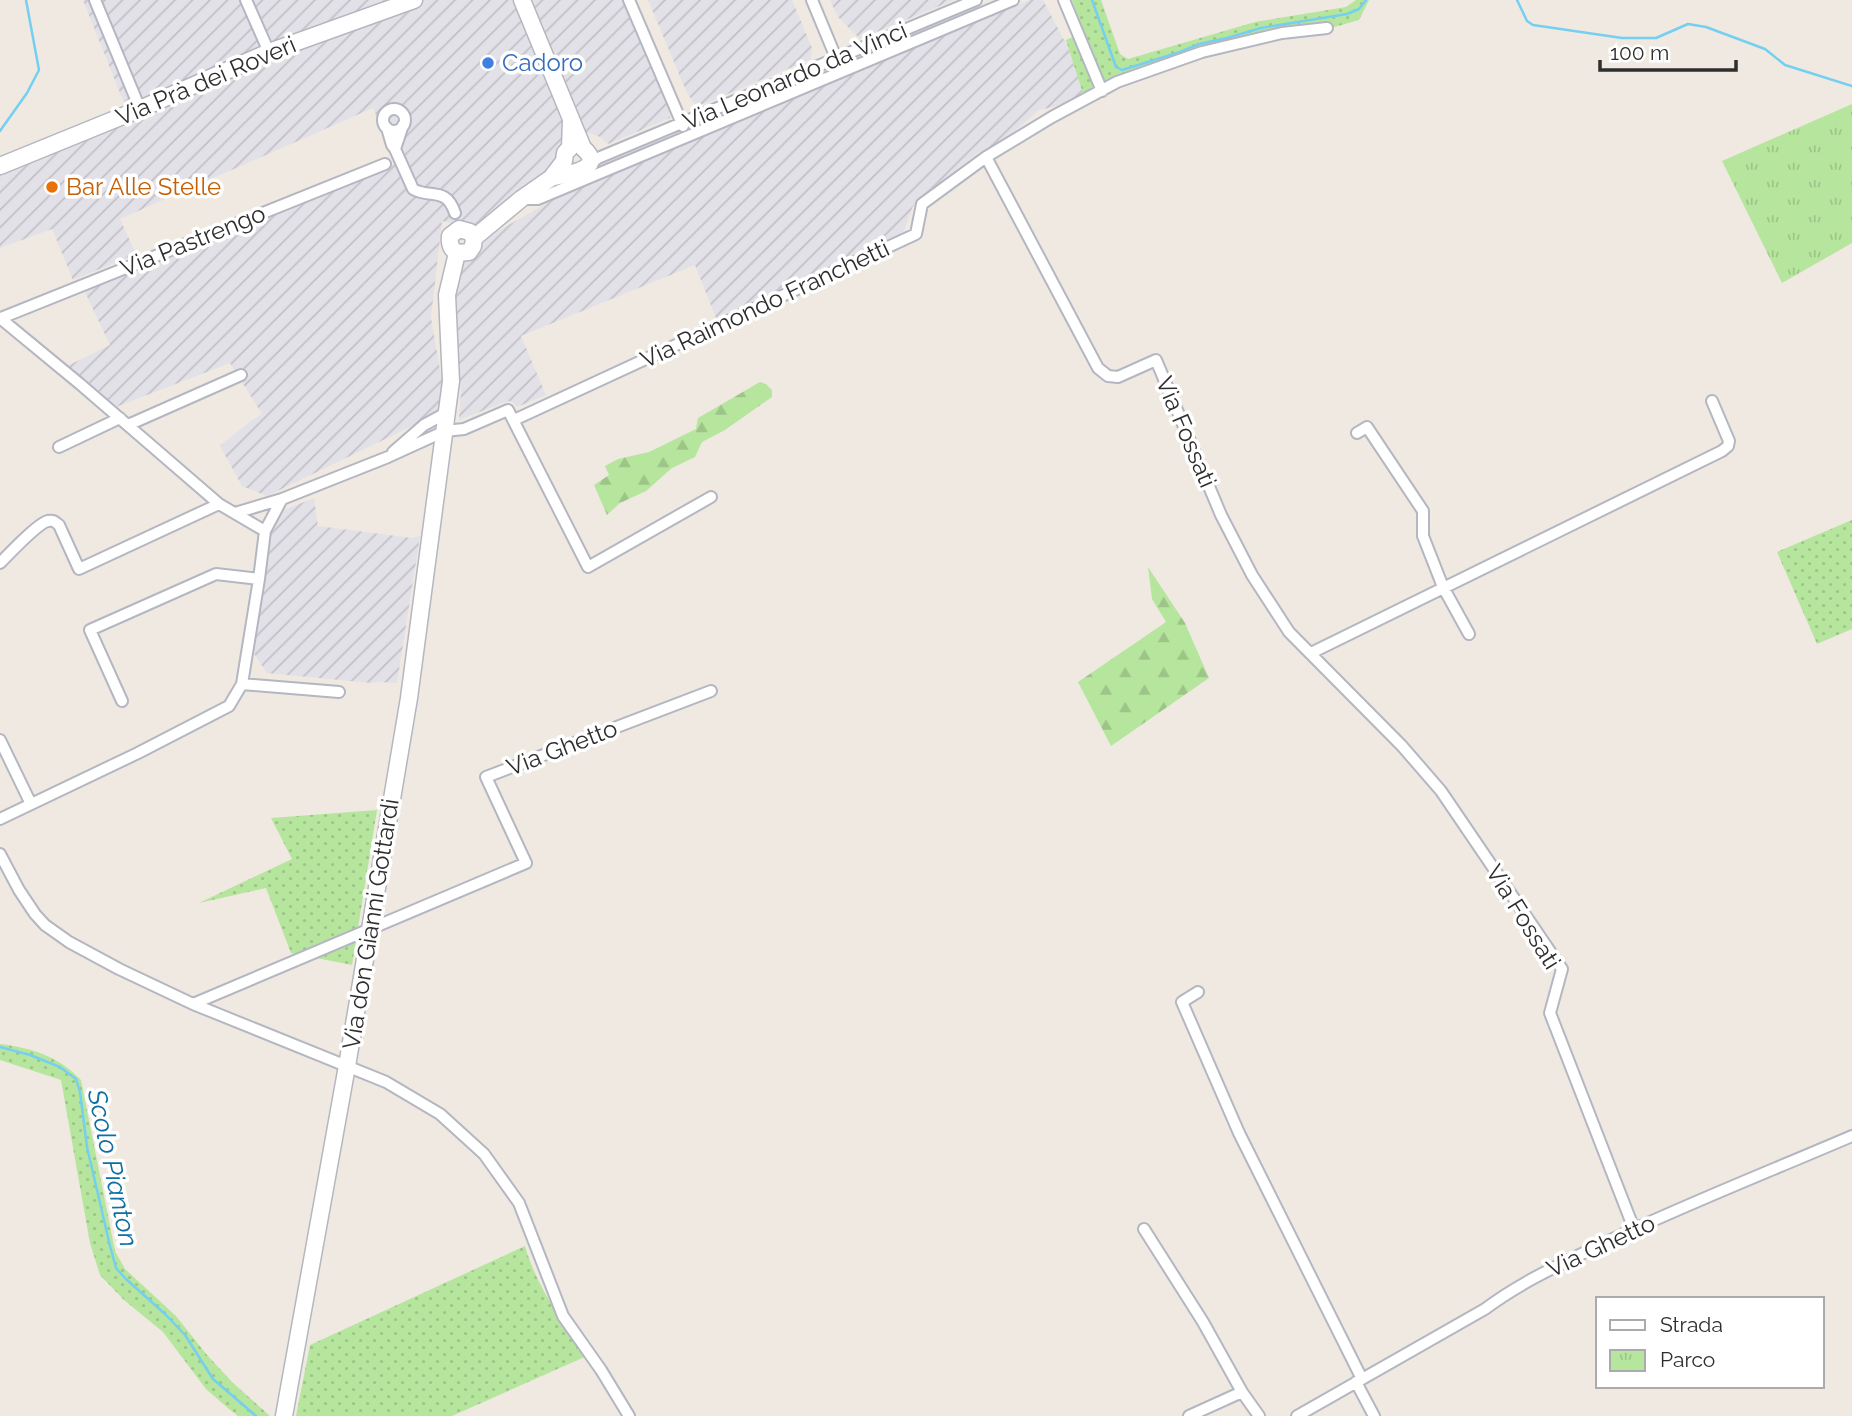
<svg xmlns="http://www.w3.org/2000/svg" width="1852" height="1416" font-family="Raleway,sans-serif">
	<defs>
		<pattern id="industrial-furrows" width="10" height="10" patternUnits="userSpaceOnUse" patternTransform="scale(1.75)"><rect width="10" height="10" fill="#e3e1e8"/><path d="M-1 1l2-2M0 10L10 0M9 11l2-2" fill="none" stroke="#c3c1c7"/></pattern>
		<pattern id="grass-dots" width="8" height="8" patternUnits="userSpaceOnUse" patternTransform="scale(1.75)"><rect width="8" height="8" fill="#b6e59e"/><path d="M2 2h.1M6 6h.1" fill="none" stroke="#9dc588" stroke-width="1.8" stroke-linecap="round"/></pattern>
		<pattern id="forest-firs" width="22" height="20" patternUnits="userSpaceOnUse" patternTransform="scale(1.75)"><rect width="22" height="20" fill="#b6e59e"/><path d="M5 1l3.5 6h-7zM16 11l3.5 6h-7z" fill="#9dc588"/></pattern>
		<pattern id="park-tufts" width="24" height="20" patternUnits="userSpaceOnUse" patternTransform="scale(1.75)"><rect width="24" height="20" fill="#b6e59e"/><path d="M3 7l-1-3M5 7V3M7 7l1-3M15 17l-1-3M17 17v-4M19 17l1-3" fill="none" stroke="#9dc588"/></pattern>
	</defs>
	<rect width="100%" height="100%" fill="#efe9e1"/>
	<path fill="url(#industrial-furrows)" d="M 83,0 L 626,0 L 669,101 L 670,118 L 608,144 L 600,137 L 590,133 L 581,133 L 557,162 L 500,213 L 473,227 L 442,221 L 431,318 L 443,387 L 440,409 L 433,416 L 267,496 L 242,486 L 220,446 L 248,423 L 262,414 L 230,363 L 116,407 L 63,368 L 110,345 L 84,290 L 393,165 L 391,152 L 373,108 L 120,219 L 136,254 L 73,280 L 52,229 L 0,248 L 0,172 L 130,118 Z
		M 648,0 L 792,0 L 812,48 L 811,59 L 697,107 L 687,93 Z
		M 830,0 L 954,0 L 860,39 L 838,17 Z
		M 1030,0 L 1043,0 L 1064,40 L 1066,40 L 1085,100 L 1039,110 L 992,151 L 988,154 L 985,151 L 979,152 L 918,199 L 912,208 L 904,231 L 899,235 L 716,318 L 695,265 L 521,336 L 546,395 L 517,407 L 513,402 L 508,401 L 459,420 L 461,392 L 452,328 L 454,269 L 459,258 L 498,231 L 576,187 L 744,120 Z
		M 314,498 L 318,526 L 412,538 L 420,536 L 397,683 L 379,682 L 371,683 L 267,673 L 253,652 L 271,531 L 284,510 Z"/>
	<path fill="url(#grass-dots)" d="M 1072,0 L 1101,0 L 1120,54 L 1128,59 L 1255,22 L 1346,7 L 1356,0 L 1369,0 L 1359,20 L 1317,32 L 1216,48 L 1085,100 L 1066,40 L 1084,32 Z
		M 1852,520 L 1852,629 L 1817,644 L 1777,552 Z
		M 377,810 L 352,965 L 291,953 L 266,888 L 199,903 L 292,859 L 271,818 Z
		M 0,1044 C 32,1048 58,1056 81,1080 L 115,1251 L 125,1269 L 176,1316 L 207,1355 L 233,1383 L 270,1416 L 238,1416 L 229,1409 L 206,1389 L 163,1332 L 124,1300 L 100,1275 L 90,1243 L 61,1080 L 0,1060 Z
		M 525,1246 C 537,1288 562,1322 589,1355 L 452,1416 L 296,1416 L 310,1345 Z"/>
	<path fill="url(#forest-firs)" d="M 760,382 L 766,384 L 772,390 L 772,397 L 725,430 L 702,442 L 695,457 L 672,468 L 646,491 L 620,503 L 607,515 L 594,485 L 609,475 L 605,466 L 618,459 L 649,452 L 696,429 L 698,418 Z
		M 1148,567 L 1185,623 L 1209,678 L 1111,746 L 1078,682 L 1166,622 L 1152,599 Z"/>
	<path fill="url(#park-tufts)" d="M 1852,104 L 1852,243 L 1782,283 L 1722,161 Z"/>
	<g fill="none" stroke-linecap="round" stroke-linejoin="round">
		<path stroke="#75cff0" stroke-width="2.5" d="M 1092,0 L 1116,67 L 1122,70 L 1180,52 L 1199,44 L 1227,38 L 1261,28 L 1347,14 L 1359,9 L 1366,0
			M 1517,0 L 1527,21 L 1533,25 L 1622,38 L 1656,38 L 1688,24 L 1706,27 L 1765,49 L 1785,65 L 1852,86
			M 0,131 L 27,93 L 39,70 L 26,0
			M 0,1047 L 30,1055 L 60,1067 L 76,1079 L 80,1092 L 87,1147 L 110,1246 L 116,1268 L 126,1279 L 165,1314 L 185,1335 L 213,1379 L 256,1416"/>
		<g stroke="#b4b7c1" stroke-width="14">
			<path id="street" d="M 95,0 L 140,109
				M 246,0 L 269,52
				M 629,0 L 683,126
				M 812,0 L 839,65
				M 1064,0 L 1102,91
				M383 120a11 11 0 1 1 22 0a11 11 0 1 1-22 0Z
				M 387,128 L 392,145 L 395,149 L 403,125
				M 395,149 L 413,189 C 430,199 446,186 455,213
				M 986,157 L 1098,368 L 1108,376 L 1118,377 L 1156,360 L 1221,515 L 1252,575 L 1289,632 L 1402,746 L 1441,791 L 1562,969 L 1550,1013 L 1634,1229
				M 589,164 L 598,158 L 976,0
				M 521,199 L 538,199 L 1013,0
				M 0,318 L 80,384 L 219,504 L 265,531
				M 1,318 L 385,164
				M 514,420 L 916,234 L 922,204 L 986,157 L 1052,117 L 1117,82 L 1202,52 L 1282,33 L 1327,28
				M 128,425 L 241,375
				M 1357,433 L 1367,427 L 1423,511 L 1423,536 L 1443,587 L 1469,634
				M 59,447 L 120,418
				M 393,452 L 424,425 L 448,412
				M 235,513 L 282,499
				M 0,563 C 9,554 38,523 48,521 C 54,520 55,522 59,525 L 79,569 L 219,504
				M 1311,653 L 1722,451 L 1728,446 L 1729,441 L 1712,401
				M 339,692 L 242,684 L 259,579 L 265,531 L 282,499 L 388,457 L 445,431 L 464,429 L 508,410 L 588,567 L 711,497
				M 122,701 L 90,630 L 216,574 L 259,579
				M 0,740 L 31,804
				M 0,819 L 138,753 L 229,706 L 242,684
				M 0,854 L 19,890 L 35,914 L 45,925 L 69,942 L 119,969 L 193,1004 L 386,1082 L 440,1114 L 484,1154 L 519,1203 L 563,1316 L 601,1370 L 629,1416
				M 1198,992 L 1182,1002 L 1239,1133 L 1362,1379
				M 193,1004 L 526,863 L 486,777 L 711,691
				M 1144,1229 L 1203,1322 L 1242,1392 L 1259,1416
				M 1356,1382 L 1374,1416
				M 1189,1416 L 1242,1392
				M 1297,1416 L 1485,1309 C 1521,1282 1561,1264 1602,1244 C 1684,1205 1768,1172 1852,1136"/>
		</g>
		<g stroke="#b4b7c1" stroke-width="19">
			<path id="secondary" d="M 522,0 L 583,148 C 608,170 565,174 551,178
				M 0,166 L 140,109 L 269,52 L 414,0
				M 474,238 L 470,232 L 459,229 L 450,236 C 449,244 451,249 457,253 L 469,252 L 473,246 L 474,238 L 521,199 L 551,178 L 564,161 L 565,153 L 570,148 L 571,119
				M 284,1416 L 347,1066 L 409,698 L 451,381 L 447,295 L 457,253"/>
		</g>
		<use href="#street" stroke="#fff" stroke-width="10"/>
		<use href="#secondary" stroke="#fff" stroke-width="16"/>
	</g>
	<circle fill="#3f7fe0" stroke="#fff" stroke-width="2.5" cx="488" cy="63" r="7"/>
	<circle fill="#e8710a" stroke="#fff" stroke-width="2.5" cx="52" cy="187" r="7"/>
	<g text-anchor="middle" stroke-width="7" stroke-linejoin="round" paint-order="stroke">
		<g font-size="24" fill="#366cbe" stroke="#fff" text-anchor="start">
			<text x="502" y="71">Cadoro</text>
		</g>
		<g font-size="24" fill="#2e2e2e" stroke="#fff">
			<text transform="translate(795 76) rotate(-23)" y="8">Via Leonardo da Vinci</text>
			<text transform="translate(206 81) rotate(-23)" y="8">Via Prà dei Roveri</text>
			<text transform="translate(193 241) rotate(-22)" y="8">Via Pastrengo</text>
			<text transform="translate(765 304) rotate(-25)" y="8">Via Raimondo Franchetti</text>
			<text transform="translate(1186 432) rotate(67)" y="8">Via Fossati</text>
			<text transform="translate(562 748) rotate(-21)" y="8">Via Ghetto</text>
			<text transform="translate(1523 917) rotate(58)" y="8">Via Fossati</text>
			<text transform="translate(371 924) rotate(-81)" y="8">Via don Gianni Gottardi</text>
			<text transform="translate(1601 1246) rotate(-25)" y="8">Via Ghetto</text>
		</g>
		<g font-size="24" fill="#c56008" stroke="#fff" text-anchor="start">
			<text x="66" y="195">Bar Alle Stelle</text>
		</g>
		<g font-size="26" font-style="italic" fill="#0d6fa3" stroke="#fff">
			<text transform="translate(113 1168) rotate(78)" y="9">Scolo Pianton</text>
		</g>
	</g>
	<rect x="1596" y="1297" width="228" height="91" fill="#ffffff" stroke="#ababab" stroke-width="2"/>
	<rect x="1610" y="1320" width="35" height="10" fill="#ffffff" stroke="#ababab" stroke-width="2"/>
	<text x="1660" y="1332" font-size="21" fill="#2e2e2e">Strada</text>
	<rect x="1610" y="1350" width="35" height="21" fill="url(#park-tufts)" stroke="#ababab" stroke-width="2"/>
	<text x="1660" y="1367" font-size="21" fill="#2e2e2e">Parco</text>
	<path d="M1600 60v10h136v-10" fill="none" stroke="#2e2e2e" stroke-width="3.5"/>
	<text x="1610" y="60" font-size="21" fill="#2e2e2e" stroke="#ffffff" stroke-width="5" paint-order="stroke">100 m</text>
</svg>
